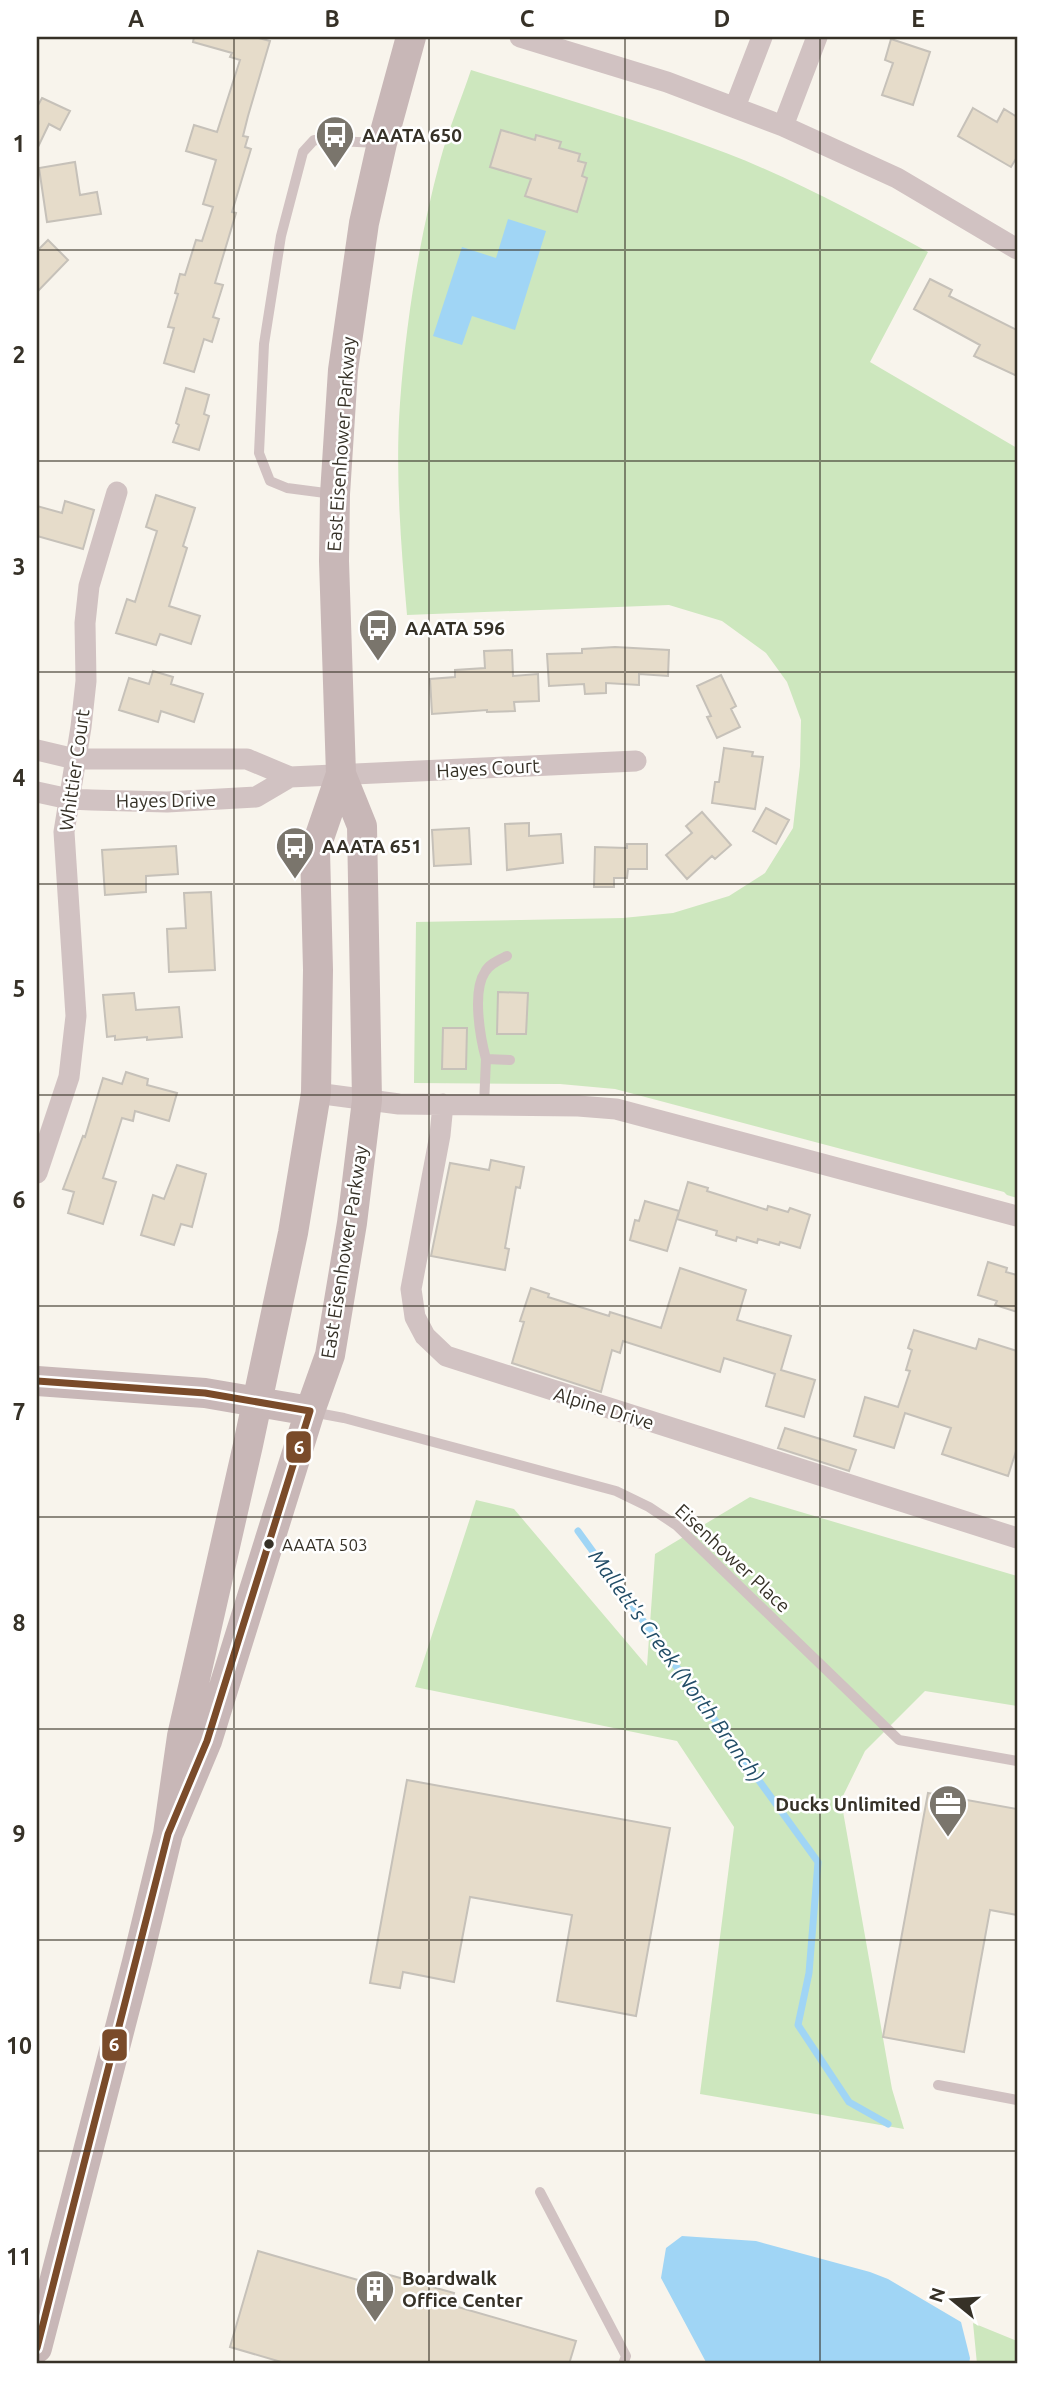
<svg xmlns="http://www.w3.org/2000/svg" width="1054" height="2401" font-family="Ubuntu,sans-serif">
	<rect width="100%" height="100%" fill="#f8f4ec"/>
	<path fill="#cde7be" d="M 471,70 C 556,96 642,121 726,153 C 796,180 862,216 928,252 L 870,362 L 1017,448 L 1017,1198 L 1007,1195 L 1004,1192 L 615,1089 L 560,1084 L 414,1083 L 416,922 L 623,918 L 673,913 L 729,896 L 765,873 L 793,828 L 800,766 L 801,720 L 787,682 L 766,653 L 722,621 L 669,605 L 407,615 C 401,545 395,473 400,403 C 406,321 419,240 440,161 C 448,130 461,100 471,70 Z
		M 750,1497 L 1017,1576 L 1017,1706 L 925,1691 L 865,1751 L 841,1800 L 892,2089 L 904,2129 L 700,2094 L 734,1827 L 677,1741 L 415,1687 L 476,1500 L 514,1509 L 647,1666 L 655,1554 Z
		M 973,2323 L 1017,2341 L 1017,2364 L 977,2364 Z"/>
	<path fill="#a0d5f5" d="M 508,219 L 546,231 L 515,330 L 472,316 L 462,345 L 433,336 L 462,247 L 496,258 Z
		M 682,2236 L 756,2241 L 870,2272 L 888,2279 L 961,2322 L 970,2358 L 969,2364 L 707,2364 L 661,2278 L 666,2248 Z"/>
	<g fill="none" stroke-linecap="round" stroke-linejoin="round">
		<path stroke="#a0d5f5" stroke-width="7" d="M 578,1531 L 818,1862 L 809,1973 L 798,2025 L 849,2102 L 888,2124"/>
	</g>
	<path fill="#e6dcca" stroke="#c6c1b9" stroke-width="2" d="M 194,37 L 255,37 L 270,41 L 248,116 L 243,136 L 248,137 L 245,147 L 251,149 L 232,212 L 236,213 L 215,283 L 223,285 L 213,317 L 219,319 L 212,342 L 204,339 L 194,372 L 164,363 L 174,328 L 168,327 L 178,294 L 175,293 L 180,274 L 185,275 L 196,240 L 202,241 L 213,207 L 203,204 L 216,160 L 186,151 L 194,125 L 217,132 L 240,60 L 230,57 L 232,53 L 193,42 Z
		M 891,39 L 930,52 L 913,105 L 882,95 L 893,63 L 885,60 Z
		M 42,98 L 70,111 L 60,130 L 49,124 L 37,149 L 37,107 Z
		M 973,108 L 997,122 L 1004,109 L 1017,117 L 1017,157 L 1011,167 L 958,136 Z
		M 501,130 L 535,140 L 536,135 L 561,142 L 559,148 L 580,154 L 578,161 L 586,163 L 582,176 L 587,178 L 577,212 L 525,196 L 531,179 L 490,167 Z
		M 75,162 L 80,195 L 97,192 L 101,214 L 47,222 L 39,168 Z
		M 48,240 L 68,260 L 37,292 L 37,251 Z
		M 930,279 L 952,290 L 949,296 L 1017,330 L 1017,376 L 974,356 L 980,345 L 914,309 Z
		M 186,388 L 209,395 L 204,414 L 209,416 L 199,450 L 173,442 L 179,425 L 176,423 Z
		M 156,495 L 195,508 L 183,546 L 187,548 L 169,606 L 200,616 L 191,644 L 160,634 L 156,645 L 116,633 L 127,599 L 135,602 L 157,531 L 146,527 Z
		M 65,501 L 94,510 L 83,549 L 37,536 L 37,506 L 62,513 Z
		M 615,647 L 669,650 L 668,676 L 639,674 L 639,685 L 606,683 L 606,693 L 585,694 L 584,684 L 549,686 L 547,654 L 582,653 L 582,649 Z
		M 512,650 L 513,676 L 538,674 L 539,701 L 514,702 L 515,711 L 487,712 L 487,710 L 432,714 L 430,679 L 455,677 L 455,670 L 485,668 L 484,651 Z
		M 153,671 L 173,677 L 171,684 L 203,694 L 194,722 L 161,711 L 158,722 L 119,710 L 129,678 L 149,684 Z
		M 721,675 L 736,706 L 731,709 L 740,727 L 717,738 L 707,717 L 711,716 L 697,686 Z
		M 724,748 L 753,752 L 752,756 L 763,757 L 755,809 L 712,803 L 715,782 L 719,782 Z
		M 766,808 L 789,820 L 776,844 L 753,831 Z
		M 702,812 L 731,845 L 715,859 L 712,856 L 687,879 L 666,855 L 692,833 L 686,826 Z
		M 529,823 L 529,836 L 561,834 L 563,863 L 507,870 L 505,824 Z
		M 469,828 L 471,864 L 434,866 L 432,830 Z
		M 627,844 L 647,844 L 647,869 L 628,869 L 627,878 L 614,878 L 614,887 L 594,887 L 595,847 L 627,848 Z
		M 176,846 L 178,874 L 146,876 L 146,892 L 105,895 L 102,850 Z
		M 211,892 L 215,970 L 169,972 L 167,929 L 186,928 L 184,893 Z
		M 498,992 L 528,993 L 526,1034 L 497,1034 Z
		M 134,993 L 136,1010 L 179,1007 L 182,1037 L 147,1040 L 147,1037 L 115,1040 L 115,1036 L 107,1037 L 103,995 Z
		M 443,1028 L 467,1028 L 466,1069 L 442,1069 Z
		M 126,1072 L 148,1079 L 147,1085 L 177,1093 L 169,1121 L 135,1111 L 133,1121 L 122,1118 L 103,1178 L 116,1182 L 103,1224 L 68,1213 L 74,1192 L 63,1189 L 83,1136 L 85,1137 L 103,1078 L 122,1084 Z
		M 491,1160 L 524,1167 L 520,1188 L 516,1187 L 505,1248 L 509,1249 L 505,1270 L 431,1256 L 450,1163 L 489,1170 Z
		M 177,1165 L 206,1174 L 192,1227 L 181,1224 L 174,1245 L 141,1235 L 153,1195 L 164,1199 Z
		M 688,1182 L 708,1188 L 707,1191 L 767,1210 L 768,1206 L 788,1212 L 790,1208 L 810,1215 L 800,1248 L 780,1242 L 779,1245 L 758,1239 L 757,1243 L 737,1237 L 736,1241 L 716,1235 L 717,1231 L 677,1219 Z
		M 645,1201 L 679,1211 L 667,1251 L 630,1240 L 635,1220 L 639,1221 Z
		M 988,1262 L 1007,1268 L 1006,1272 L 1017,1275 L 1017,1312 L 995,1305 L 997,1301 L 978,1295 Z
		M 680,1268 L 746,1290 L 737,1320 L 791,1336 L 781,1370 L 815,1380 L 804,1417 L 766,1406 L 775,1374 L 724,1358 L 720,1372 L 623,1341 L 620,1353 L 612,1350 L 601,1392 L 512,1363 L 524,1322 L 520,1321 L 531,1288 L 549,1294 L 548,1297 L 609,1316 L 610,1312 L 661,1328 Z
		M 914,1330 L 976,1349 L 979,1339 L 1017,1351 L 1017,1448 L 1008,1476 L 942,1454 L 951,1428 L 905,1413 L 894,1448 L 854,1436 L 865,1397 L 898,1407 L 910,1371 L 906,1370 L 912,1350 L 908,1348 Z
		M 785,1428 L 856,1450 L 849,1471 L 778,1448 Z
		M 407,1780 L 670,1828 L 636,2016 L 557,2001 L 572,1915 L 470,1897 L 454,1982 L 403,1972 L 400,1988 L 370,1983 Z
		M 928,1793 L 1017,1809 L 1017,1915 L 990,1910 L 964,2052 L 883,2037 Z
		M 258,2251 L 382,2287 L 386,2274 L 454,2293 L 451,2305 L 576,2341 L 569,2364 L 288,2364 L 230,2347 Z"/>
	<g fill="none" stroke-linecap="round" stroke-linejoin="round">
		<path stroke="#d1c2c2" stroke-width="10" d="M 333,494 L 287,488 L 270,481 L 259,453 L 264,344 L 281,236 L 303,152 L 314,140 L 379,143
			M 486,1059 C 480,1037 472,991 485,972 C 489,964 499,960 507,956
			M 484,1105 L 486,1059 L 510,1060
			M 312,1412 L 344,1418 L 616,1491 L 649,1507 L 676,1525 L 899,1740 L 1017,1761
			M 938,2085 L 1017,2100
			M 540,2192 L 626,2356 L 623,2364"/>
		<path stroke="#d1c2c2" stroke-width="21" d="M 520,37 L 667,82 L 783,126 L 897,178 L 1017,249
			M 735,107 L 762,37
			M 783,126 L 817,37
			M 37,750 L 75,759 L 247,759 L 290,777 L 636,761
			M 37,792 L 69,799 L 92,800 L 167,802 L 256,797 L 290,777
			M 316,1093 L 399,1104 L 578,1106 L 616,1109 L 1017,1216
			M 443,1104 L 440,1135 L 411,1289 L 415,1317 L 425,1336 L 446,1356 L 1017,1538
			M 37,1173 L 69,1077 L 76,1016 L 64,832 L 81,727 L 86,681 L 85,623 L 89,586 L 117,492"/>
		<path stroke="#c8b7b7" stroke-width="30" d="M 37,1381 L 205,1393 L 310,1411
			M 168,1834 L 207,1741 L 310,1411 L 330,1355 L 352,1223 L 367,1100 L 362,826 L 341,774 L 334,561 L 335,494 L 343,370 L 364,223 L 382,143 L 411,37
			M 37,2348 L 137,1962 L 168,1834 L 182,1736 L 248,1445 L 293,1233 L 316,1093 L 318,970 L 315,850 L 341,774"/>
		<g stroke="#fff" stroke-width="12">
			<path id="bus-1" d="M 37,1381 L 205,1393 L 310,1411 L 207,1741 L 168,1834 L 37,2348"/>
		</g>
		<use href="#bus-1" stroke="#7a4b2a" stroke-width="7"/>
	</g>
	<path fill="none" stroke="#363127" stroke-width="2" stroke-opacity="0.55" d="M 234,37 L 234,2364M 429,37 L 429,2364M 625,37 L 625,2364M 820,37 L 820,2364M 37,250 L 1017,250M 37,461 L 1017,461M 37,672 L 1017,672M 37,884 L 1017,884M 37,1095 L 1017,1095M 37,1306 L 1017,1306M 37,1517 L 1017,1517M 37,1729 L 1017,1729M 37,1940 L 1017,1940M 37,2151 L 1017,2151"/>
	<defs>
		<g id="bus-pin" transform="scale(2.0125)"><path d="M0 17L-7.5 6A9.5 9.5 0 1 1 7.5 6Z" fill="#7a756c" stroke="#fff"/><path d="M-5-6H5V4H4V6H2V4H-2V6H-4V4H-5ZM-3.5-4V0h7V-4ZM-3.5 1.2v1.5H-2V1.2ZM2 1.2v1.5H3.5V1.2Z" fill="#fff"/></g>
		<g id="office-pin" transform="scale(2.0125)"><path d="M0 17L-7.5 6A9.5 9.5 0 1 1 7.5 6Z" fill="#7a756c" stroke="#fff"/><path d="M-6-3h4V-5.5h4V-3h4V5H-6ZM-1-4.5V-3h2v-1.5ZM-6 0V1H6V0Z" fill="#fff"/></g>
		<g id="building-pin" transform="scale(2.0125)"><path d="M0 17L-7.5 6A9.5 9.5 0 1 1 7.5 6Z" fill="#7a756c" stroke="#fff"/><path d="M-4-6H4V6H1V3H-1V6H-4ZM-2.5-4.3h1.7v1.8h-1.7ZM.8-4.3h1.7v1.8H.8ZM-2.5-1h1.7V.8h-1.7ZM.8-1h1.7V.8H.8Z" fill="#fff"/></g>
	</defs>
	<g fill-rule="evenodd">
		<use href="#bus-pin" x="335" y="135"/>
		<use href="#bus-pin" x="378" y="628"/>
		<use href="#bus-pin" x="295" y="846"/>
		<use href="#office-pin" x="948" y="1804"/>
		<use href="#building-pin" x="375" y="2289"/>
	</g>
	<circle fill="#363127" stroke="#fff" stroke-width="2.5" cx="269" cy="1544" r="6"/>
	<g text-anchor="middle" stroke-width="5" stroke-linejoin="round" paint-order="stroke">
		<g font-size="17" fill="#363127" stroke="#fff" text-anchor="start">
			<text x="282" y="1551">AAATA 503</text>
		</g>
		<g font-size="19" font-weight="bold" fill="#363127" stroke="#fff" text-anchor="start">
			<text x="362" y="142">AAATA 650</text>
			<text x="405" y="635">AAATA 596</text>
			<text x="322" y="853">AAATA 651</text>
			<text x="921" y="1811" text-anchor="end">Ducks Unlimited</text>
			<text x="402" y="2285">Boardwalk<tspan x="402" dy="22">Office Center</tspan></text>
		</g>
		<g font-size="19" fill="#363127" stroke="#fff">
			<text transform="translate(341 444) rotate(-86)" y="7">East Eisenhower Parkway</text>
			<text transform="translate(488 768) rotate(-3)" y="7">Hayes Court</text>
			<text transform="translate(74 770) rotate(-82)" y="7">Whittier Court</text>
			<text transform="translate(166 800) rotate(-1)" y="7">Hayes Drive</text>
			<text transform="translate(344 1252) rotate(-81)" y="7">East Eisenhower Parkway</text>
			<text transform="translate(604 1408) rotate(17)" y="7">Alpine Drive</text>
			<text transform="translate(733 1558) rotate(43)" y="7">Eisenhower Place</text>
		</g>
		<g font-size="21" font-style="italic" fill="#224d67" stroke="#fff">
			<text transform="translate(676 1666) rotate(54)" y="7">Mallett's Creek (North Branch)</text>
		</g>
	</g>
	<g stroke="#fff" stroke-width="2.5">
		<rect x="285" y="1430" width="27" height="34" rx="7" fill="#7a4b2a"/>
		<rect x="101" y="2028" width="27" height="34" rx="7" fill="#7a4b2a"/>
	</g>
	<g font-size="19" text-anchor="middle" font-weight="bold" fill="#fff">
		<text x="299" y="1454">6</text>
		<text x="114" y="2051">6</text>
	</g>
	<rect width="1054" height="2401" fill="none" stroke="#ffffff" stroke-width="77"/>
	<g transform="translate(953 2300) rotate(288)" stroke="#ffffff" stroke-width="5" paint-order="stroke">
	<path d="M0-5L12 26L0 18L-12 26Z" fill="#363127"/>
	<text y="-10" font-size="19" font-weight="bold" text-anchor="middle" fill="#363127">N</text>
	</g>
	<rect x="38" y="38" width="978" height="2324" fill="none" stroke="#363127" stroke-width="2.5"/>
	<g font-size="23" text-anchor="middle" font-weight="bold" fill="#363127">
		<text x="136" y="27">A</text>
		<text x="332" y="27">B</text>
		<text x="527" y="27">C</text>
		<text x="722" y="27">D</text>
		<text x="918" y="27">E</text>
		<text x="19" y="152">1</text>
		<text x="19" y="363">2</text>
		<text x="19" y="575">3</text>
		<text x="19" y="786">4</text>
		<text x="19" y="997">5</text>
		<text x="19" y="1208">6</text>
		<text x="19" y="1420">7</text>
		<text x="19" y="1631">8</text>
		<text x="19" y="1842">9</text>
		<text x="19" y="2054">10</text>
		<text x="19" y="2265">11</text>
	</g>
</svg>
